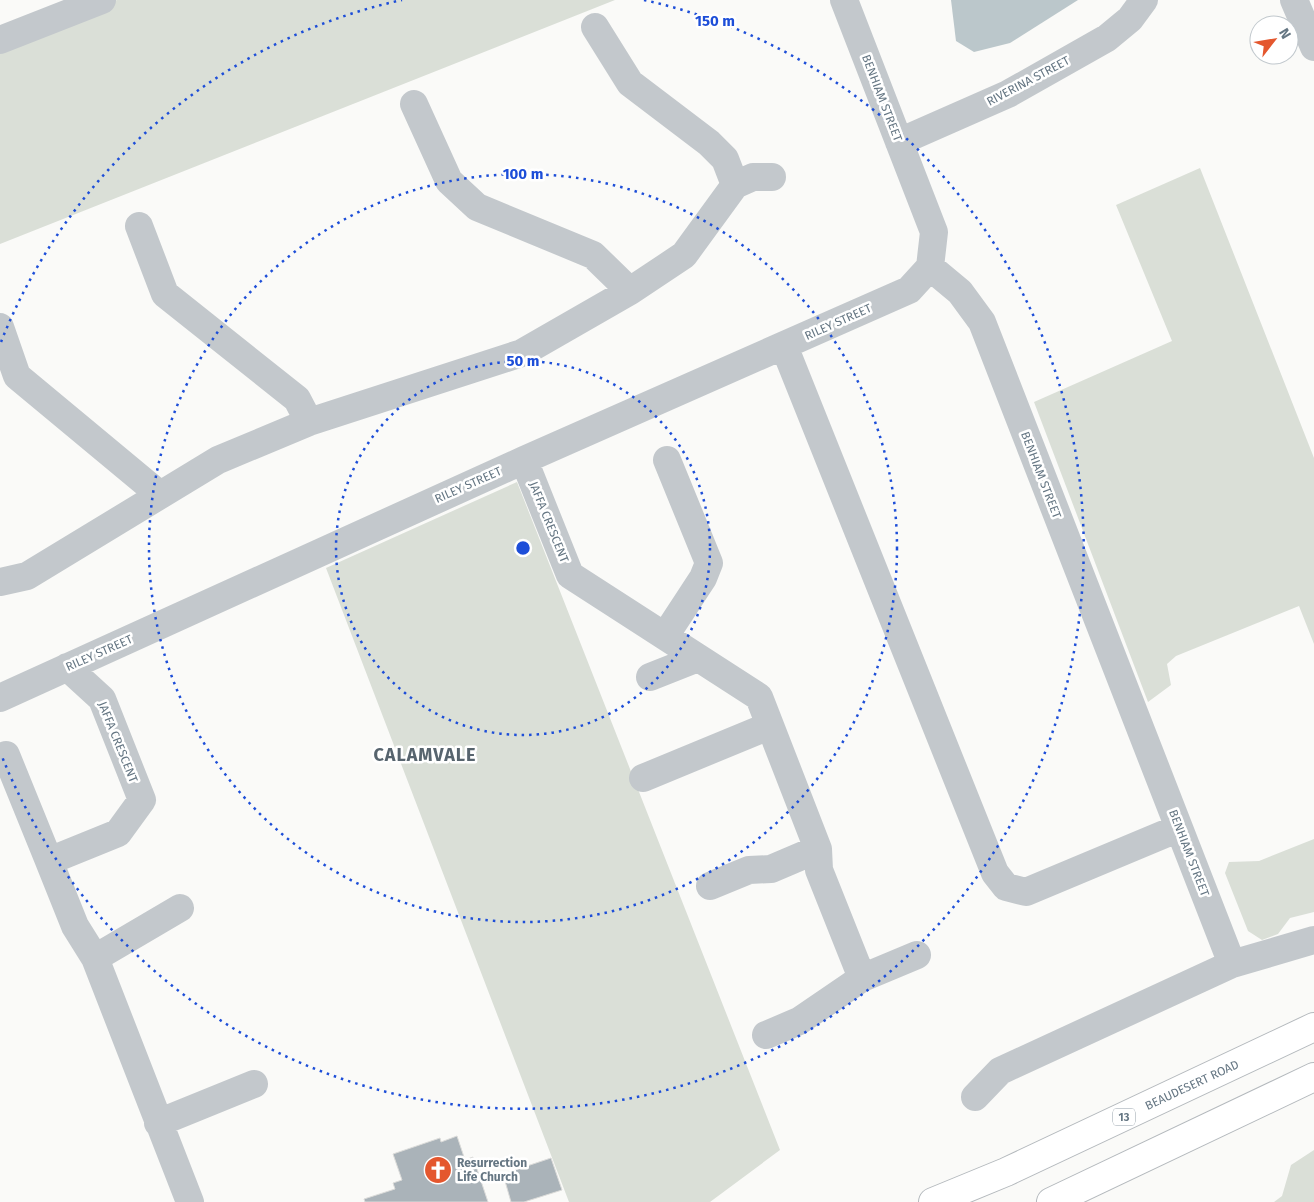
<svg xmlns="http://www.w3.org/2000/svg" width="1314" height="1202" font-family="'Fira Sans',sans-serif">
	<rect width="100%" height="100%" fill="#fafaf8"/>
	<path fill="#dadfd7" d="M 117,0 L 615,0 L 0,244 L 0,46 Z
		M 1200,168 L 1314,458 L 1314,644 L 1299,606 L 1176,656 L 1167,664 L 1171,685 L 1148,702 L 1034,402 L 1172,341 L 1116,205 Z
		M 517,482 L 780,1150 L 710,1202 L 569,1202 L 326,568 Z
		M 1314,839 L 1314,912 L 1290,918 L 1278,934 L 1262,940 L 1248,931 L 1225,873 L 1229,862 L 1259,861 Z
		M 1314,1150 L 1314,1202 L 1274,1202 L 1282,1196 L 1291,1165 Z"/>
	<path fill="#bbc7cb" d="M 951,0 L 1078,0 L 1010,43 L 974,52 L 956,41 Z"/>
	<path fill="#aab3b9" stroke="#dcdcda" d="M 457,1136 L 465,1160 L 473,1157 L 488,1202 L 365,1202 L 364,1199 L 395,1189 L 393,1183 L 402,1180 L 393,1154 L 440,1138 L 441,1142 Z
		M 551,1158 L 562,1190 L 524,1202 L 511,1202 L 503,1174 Z"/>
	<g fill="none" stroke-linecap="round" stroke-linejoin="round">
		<g stroke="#b4b9bd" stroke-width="30">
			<path id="highway" d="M 933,1202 L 1006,1172 L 1314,1027
				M 1051,1202 L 1314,1077"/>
		</g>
		<path stroke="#c3c8cc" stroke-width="28" d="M 844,0 L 934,232 L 930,267 L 960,292 L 982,322 L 1232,964
			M 1294,0 L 1314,47
			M 595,27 L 630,83 L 709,143 L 725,159 L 735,185
			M 0,40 L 102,0
			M 414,104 L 449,181 L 477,207 L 593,255 L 630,291
			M 899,142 L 1008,94 L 1107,38 L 1130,19 L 1144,0
			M 139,226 L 165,294 L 297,399 L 309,422
			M 0,327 L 17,376 L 159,494
			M 784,346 L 995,873 L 1006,887 L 1026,892 L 1179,828
			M 524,460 L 570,575 L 759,697 L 818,849 L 819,870 L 862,978 L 799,1021 L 766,1035
			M 0,582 L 27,576 L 218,460 L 309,422 L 522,353 L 630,291 L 684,255 L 735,185 L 753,177 L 772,177
			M 665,636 L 703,578 L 709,563 L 667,460
			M 67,667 L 102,699 L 142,800 L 118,833 L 49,861 L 75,926 L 95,958 L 190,1202
			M 650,677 L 698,658
			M 0,698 L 524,460 L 909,290 L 930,267
			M 6,755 L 49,861
			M 643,778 L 769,726
			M 710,886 L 749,870 L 771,869 L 818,849
			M 95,958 L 180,908
			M 862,978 L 917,955
			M 975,1097 L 1000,1071 L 1232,964 L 1314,940
			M 158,1123 L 254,1084"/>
		<use href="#highway" stroke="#fff" stroke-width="28"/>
	</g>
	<g fill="none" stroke="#1d4ed8" stroke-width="2.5" stroke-dasharray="2.5 5">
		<circle cx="523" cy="548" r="187"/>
		<circle cx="523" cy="548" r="374"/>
		<path d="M1 342A561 561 0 0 1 402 0M644 0A561 561 0 1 1 1 754"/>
	</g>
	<defs>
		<g id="church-disc" transform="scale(1.4375)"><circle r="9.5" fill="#e4572e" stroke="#fff"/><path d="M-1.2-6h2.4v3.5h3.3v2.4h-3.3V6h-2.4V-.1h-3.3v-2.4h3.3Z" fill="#fff"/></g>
	</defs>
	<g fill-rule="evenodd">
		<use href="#church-disc" x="438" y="1170"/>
	</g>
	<g text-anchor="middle" stroke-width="5" stroke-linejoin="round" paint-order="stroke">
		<rect fill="#fff" stroke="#939fa8" stroke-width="1" x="1113" y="1108.5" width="22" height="17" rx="4"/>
		<g font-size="11" font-weight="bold" fill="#657683">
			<text x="1124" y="1121">13</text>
		</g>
		<g font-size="12" fill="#657683" stroke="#fff">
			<text transform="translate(1028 81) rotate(-28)" y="4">RIVERINA STREET</text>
			<text transform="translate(882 98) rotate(69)" y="4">BENHIAM STREET</text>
			<text transform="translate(838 322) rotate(-24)" y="4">RILEY STREET</text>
			<text transform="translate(1041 475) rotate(69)" y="4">BENHIAM STREET</text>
			<text transform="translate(468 485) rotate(-24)" y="4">RILEY STREET</text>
			<text transform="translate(549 522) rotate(68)" y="4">JAFFA CRESCENT</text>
			<text transform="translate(99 653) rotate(-24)" y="4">RILEY STREET</text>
			<text transform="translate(118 742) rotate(68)" y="4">JAFFA CRESCENT</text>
			<text transform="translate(1189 853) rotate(69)" y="4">BENHIAM STREET</text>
			<text transform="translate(1192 1085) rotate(-25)" y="4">BEAUDESERT ROAD</text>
		</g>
		<g font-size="12" font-weight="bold" fill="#657683" stroke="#fff" text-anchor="start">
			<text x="457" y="1167">Resurrection<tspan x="457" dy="14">Life Church</tspan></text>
		</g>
		<g font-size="18" font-weight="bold" letter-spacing="1" fill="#57646e" stroke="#fff">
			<text x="425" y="761">CALAMVALE</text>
		</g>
	</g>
	<circle cx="523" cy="548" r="8" fill="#1d4ed8" stroke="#fff" stroke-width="2.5"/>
	<g font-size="15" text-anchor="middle" font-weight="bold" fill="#1d4ed8" stroke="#fff" stroke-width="5" stroke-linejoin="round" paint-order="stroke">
		<text x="715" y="26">150 m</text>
		<text x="523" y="179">100 m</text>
		<text x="523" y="366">50 m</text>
	</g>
	<g transform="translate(1274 40) rotate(59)"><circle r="24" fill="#ffffff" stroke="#c1c8cd"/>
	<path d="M0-4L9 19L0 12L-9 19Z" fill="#e4572e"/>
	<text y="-8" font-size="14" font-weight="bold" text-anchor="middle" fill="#657683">N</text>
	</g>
</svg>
